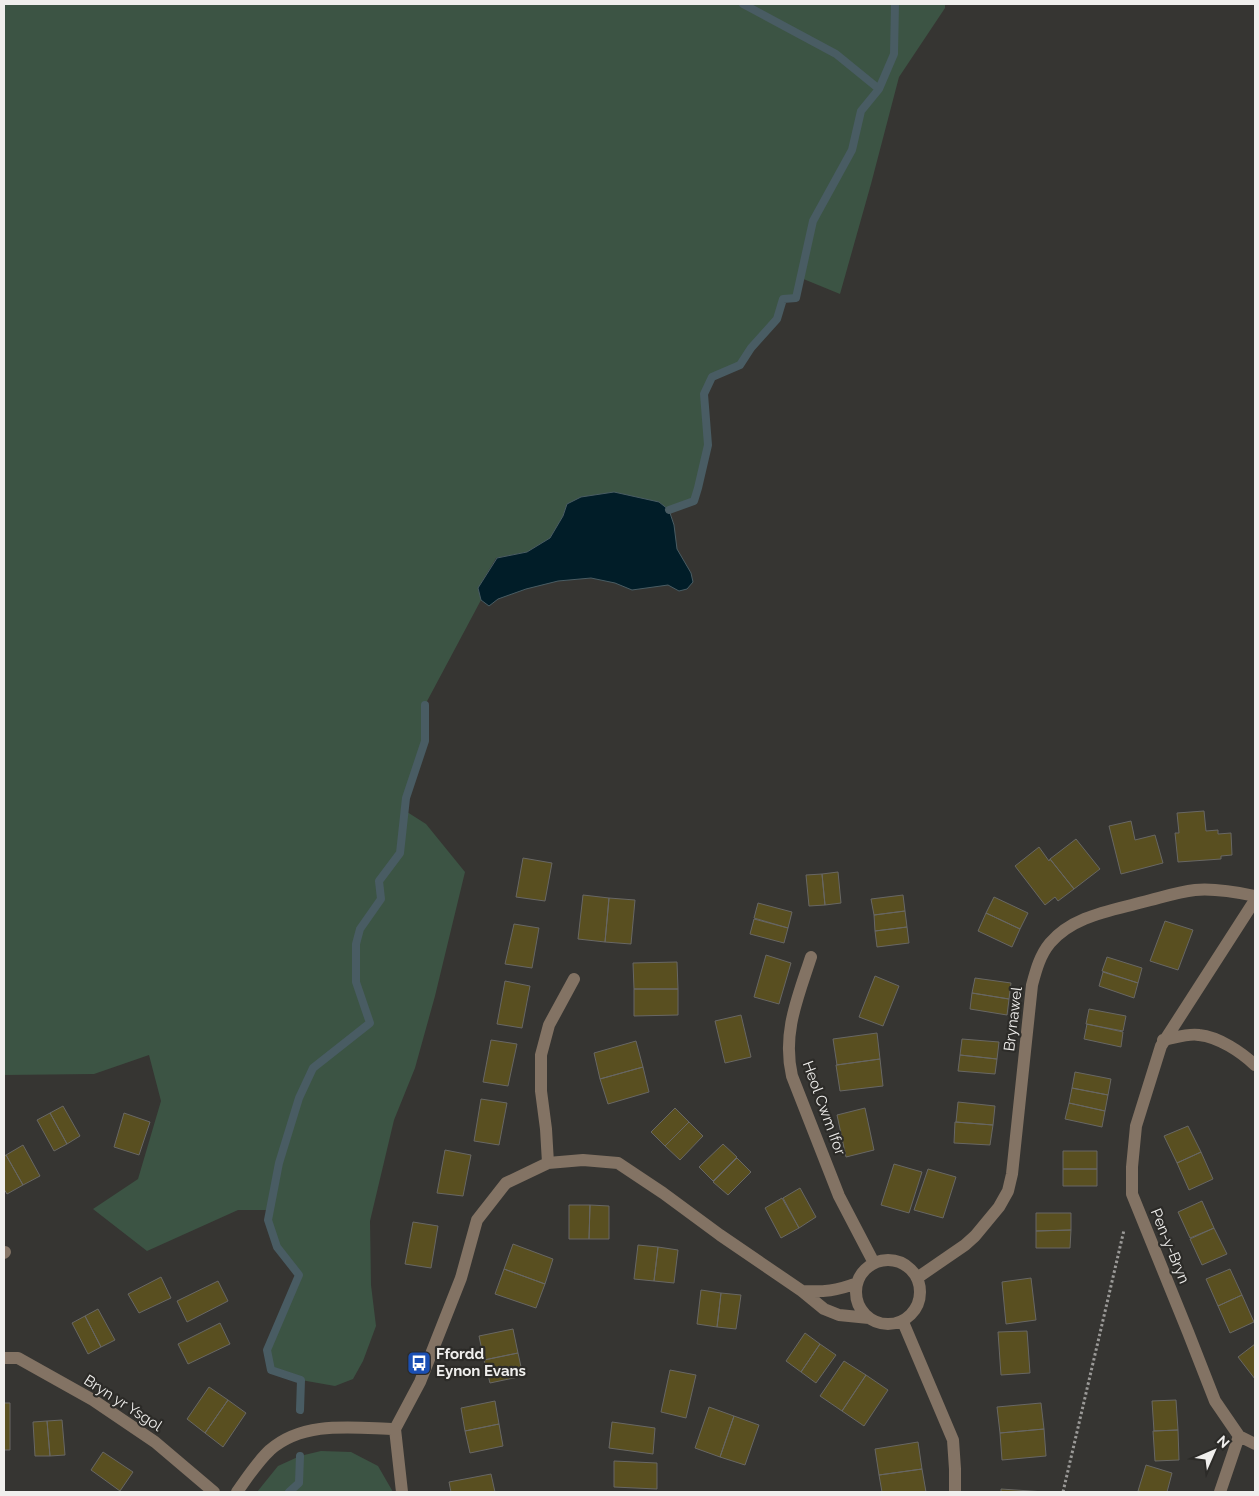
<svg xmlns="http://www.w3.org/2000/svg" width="1259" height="1496" font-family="Raleway,sans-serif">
	<rect width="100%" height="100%" fill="#363532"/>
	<path fill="#3c5444" d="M 4,4 L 945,4 L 945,8 L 899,77 L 871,184 L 840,294 L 801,278 L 796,298 L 783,299 L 777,319 L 751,348 L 740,365 L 712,377 L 704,394 L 708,445 L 698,488 L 694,501 L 669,510 L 659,502 L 567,504 L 563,516 L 550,538 L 527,552 L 496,558 L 478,588 L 481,600 L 425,705 L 425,741 L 404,810 L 426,824 L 465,872 L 435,996 L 415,1068 L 394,1120 L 370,1221 L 371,1285 L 376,1326 L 363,1361 L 353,1379 L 335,1386 L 301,1380 L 271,1370 L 267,1350 L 299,1275 C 285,1256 266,1236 270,1210 L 238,1210 L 147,1251 L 93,1209 L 138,1179 L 161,1101 L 149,1055 L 94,1074 L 4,1075 Z
		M 321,1451 L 351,1452 L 378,1466 L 393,1492 L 257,1492 L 278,1466 L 300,1456 Z"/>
	<path fill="#011d28" stroke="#495c63" d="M 614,492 L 659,502 L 669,510 L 674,525 L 677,549 L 691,573 L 693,582 L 687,589 L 679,591 L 668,585 L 632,590 L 615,583 L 591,578 L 558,581 L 526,589 L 498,599 L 489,606 L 481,600 L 478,588 L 497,558 L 527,552 L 550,538 L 563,516 L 567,504 L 581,497 Z"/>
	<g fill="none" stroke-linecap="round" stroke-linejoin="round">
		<path stroke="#495c63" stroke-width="8" d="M 743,4 L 836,54 L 879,89
			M 669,510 L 694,501 L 698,488 L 708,445 L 704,394 L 712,377 L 740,365 L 751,348 L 777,319 L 783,299 L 796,298 L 813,221 L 852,150 L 861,111 L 879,89 L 894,54 L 895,4
			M 300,1410 L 301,1380 L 271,1370 L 267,1350 L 299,1275 L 277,1247 L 268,1220 L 279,1163 L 299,1098 L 313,1068 L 370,1023 L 356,982 L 356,944 L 360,929 L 381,899 L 379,881 L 400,853 L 406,798 L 425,741 L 425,705
			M 289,1492 L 299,1483 L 300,1456"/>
	</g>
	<path fill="#594f20" stroke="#686764" d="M 1204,811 L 1206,831 L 1218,830 L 1218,834 L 1231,833 L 1232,855 L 1221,856 L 1221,859 L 1178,862 L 1175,833 L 1179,833 L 1177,813 Z
		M 1131,821 L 1135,840 L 1155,835 L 1163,863 L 1121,874 L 1109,826 Z
		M 1076,839 L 1100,869 L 1074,889 L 1050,859 Z
		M 1039,847 L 1049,861 L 1050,859 L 1074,889 L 1058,901 L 1055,897 L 1045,905 L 1015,866 Z
		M 523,858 L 552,863 L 545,901 L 516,897 Z
		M 838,872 L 841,903 L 825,905 L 822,874 Z
		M 822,874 L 825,905 L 809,906 L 806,875 Z
		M 583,895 L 609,898 L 605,942 L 578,939 Z
		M 903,895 L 905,911 L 874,915 L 871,899 Z
		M 994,897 L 1028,913 L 1020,929 L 986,913 Z
		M 609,898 L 635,900 L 631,944 L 605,942 Z
		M 758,903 L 792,912 L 788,928 L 754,918 Z
		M 905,911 L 907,927 L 875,931 L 874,915 Z
		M 986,913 L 1020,929 L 1012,947 L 978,931 Z
		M 754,919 L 788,928 L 784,943 L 750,934 Z
		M 1165,921 L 1193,930 L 1178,970 L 1150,961 Z
		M 514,924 L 539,928 L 532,968 L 505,964 Z
		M 907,927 L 909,943 L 877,947 L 875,931 Z
		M 766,955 L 791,963 L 779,1004 L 754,997 Z
		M 1107,957 L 1142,968 L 1138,983 L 1102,971 Z
		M 677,962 L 678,989 L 634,989 L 633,963 Z
		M 1103,972 L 1138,983 L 1134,998 L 1099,986 Z
		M 875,976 L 899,986 L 883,1026 L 859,1017 Z
		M 975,978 L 1011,983 L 1009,999 L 972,993 Z
		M 505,981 L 530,986 L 522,1028 L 497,1024 Z
		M 634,989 L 678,989 L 678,1015 L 634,1016 Z
		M 972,993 L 1009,999 L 1007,1015 L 970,1009 Z
		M 1089,1009 L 1126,1016 L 1123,1031 L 1086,1024 Z
		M 741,1015 L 751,1057 L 725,1063 L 715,1021 Z
		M 1087,1024 L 1123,1032 L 1121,1047 L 1084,1039 Z
		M 877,1033 L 880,1059 L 837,1065 L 833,1039 Z
		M 962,1039 L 999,1042 L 997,1059 L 960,1055 Z
		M 491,1040 L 517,1044 L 508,1086 L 483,1082 Z
		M 636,1041 L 643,1067 L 600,1079 L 594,1053 Z
		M 960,1055 L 997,1059 L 995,1074 L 958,1071 Z
		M 880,1059 L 883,1086 L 840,1091 L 836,1065 Z
		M 643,1067 L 649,1092 L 608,1104 L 600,1079 Z
		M 1075,1072 L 1111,1079 L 1108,1095 L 1072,1088 Z
		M 1072,1088 L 1108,1095 L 1105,1111 L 1069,1103 Z
		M 481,1099 L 507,1103 L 499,1145 L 474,1141 Z
		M 958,1102 L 995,1106 L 993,1125 L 956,1122 Z
		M 1069,1103 L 1105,1111 L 1102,1127 L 1065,1119 Z
		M 63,1106 L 80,1136 L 67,1144 L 50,1113 Z
		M 675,1108 L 689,1122 L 665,1146 L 651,1132 Z
		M 865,1108 L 874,1150 L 846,1157 L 837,1115 Z
		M 50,1113 L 67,1144 L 54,1151 L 37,1120 Z
		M 124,1113 L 150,1122 L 139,1155 L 114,1147 Z
		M 689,1122 L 703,1136 L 680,1160 L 665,1146 Z
		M 955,1122 L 993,1125 L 990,1145 L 954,1143 Z
		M 1188,1126 L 1201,1152 L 1177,1163 L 1164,1136 Z
		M 723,1144 L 737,1157 L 713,1181 L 699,1167 Z
		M 23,1145 L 40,1176 L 23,1185 L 6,1155 Z
		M 445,1150 L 471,1155 L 463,1196 L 437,1193 Z
		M 1063,1151 L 1097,1151 L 1097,1169 L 1063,1169 Z
		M 1201,1152 L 1213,1179 L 1189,1190 L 1177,1163 Z
		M 6,1155 L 23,1185 L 7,1194 L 4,1189 L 4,1156 Z
		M 737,1158 L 751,1172 L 728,1195 L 713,1182 Z
		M 894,1164 L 922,1172 L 909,1213 L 881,1205 Z
		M 928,1169 L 956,1177 L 943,1218 L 914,1210 Z
		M 1063,1169 L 1097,1169 L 1097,1186 L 1063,1186 Z
		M 800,1188 L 816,1217 L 799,1228 L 783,1198 Z
		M 782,1198 L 799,1228 L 781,1238 L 765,1208 Z
		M 1202,1201 L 1214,1228 L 1190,1238 L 1178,1212 Z
		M 569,1205 L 590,1205 L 589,1239 L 569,1239 Z
		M 590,1205 L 609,1206 L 609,1239 L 589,1239 Z
		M 1036,1213 L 1071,1213 L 1071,1230 L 1036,1231 Z
		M 413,1222 L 438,1226 L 431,1268 L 405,1264 Z
		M 1214,1228 L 1227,1254 L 1202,1265 L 1190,1239 Z
		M 1071,1230 L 1070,1248 L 1036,1248 L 1036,1231 Z
		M 513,1244 L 553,1259 L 545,1284 L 504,1269 Z
		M 638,1245 L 658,1247 L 654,1281 L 634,1279 Z
		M 658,1247 L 678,1250 L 674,1283 L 654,1281 Z
		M 504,1269 L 545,1284 L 536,1308 L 495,1294 Z
		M 1230,1269 L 1242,1295 L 1218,1306 L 1206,1279 Z
		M 161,1277 L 171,1298 L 139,1313 L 128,1294 Z
		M 1031,1278 L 1036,1320 L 1006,1324 L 1002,1282 Z
		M 218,1281 L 228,1301 L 187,1322 L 177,1301 Z
		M 701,1290 L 721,1293 L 717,1327 L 697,1324 Z
		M 721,1293 L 741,1295 L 736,1329 L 717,1327 Z
		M 1242,1295 L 1254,1322 L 1230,1333 L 1218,1306 Z
		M 98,1309 L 115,1340 L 101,1347 L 85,1316 Z
		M 85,1316 L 101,1347 L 88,1354 L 72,1323 Z
		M 220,1323 L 230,1344 L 188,1364 L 178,1344 Z
		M 513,1329 L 518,1353 L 484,1360 L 479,1336 Z
		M 1027,1331 L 1030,1373 L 1001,1375 L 998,1332 Z
		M 805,1333 L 820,1344 L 801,1372 L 786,1361 Z
		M 820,1344 L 836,1355 L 816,1383 L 801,1372 Z
		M 1255,1344 L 1255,1379 L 1238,1357 Z
		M 518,1353 L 523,1376 L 490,1383 L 484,1360 Z
		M 844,1361 L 866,1375 L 842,1411 L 820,1396 Z
		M 670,1370 L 696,1375 L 686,1418 L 661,1412 Z
		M 866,1375 L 888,1390 L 864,1426 L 842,1411 Z
		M 209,1387 L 228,1400 L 205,1433 L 187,1419 Z
		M 228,1400 L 246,1413 L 223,1447 L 205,1433 Z
		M 1176,1400 L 1178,1430 L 1154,1431 L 1152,1401 Z
		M 495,1401 L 499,1424 L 465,1431 L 461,1408 Z
		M 4,1403 L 10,1403 L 10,1450 L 4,1450 Z
		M 1041,1403 L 1044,1429 L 1000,1433 L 997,1407 Z
		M 709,1407 L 734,1416 L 720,1457 L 695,1448 Z
		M 734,1416 L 759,1425 L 745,1465 L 720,1457 Z
		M 62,1420 L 65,1455 L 50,1456 L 47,1421 Z
		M 47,1421 L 50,1456 L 35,1456 L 33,1422 Z
		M 612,1422 L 655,1428 L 653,1454 L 609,1448 Z
		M 499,1424 L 503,1446 L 470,1453 L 465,1431 Z
		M 1044,1429 L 1046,1456 L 1002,1460 L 1000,1433 Z
		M 1178,1430 L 1179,1460 L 1155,1461 L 1153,1431 Z
		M 918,1442 L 922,1469 L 879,1475 L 875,1449 Z
		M 103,1452 L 133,1472 L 120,1491 L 91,1470 Z
		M 614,1461 L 657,1463 L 657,1489 L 614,1487 Z
		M 1146,1465 L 1172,1473 L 1167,1492 L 1144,1492 L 1138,1491 Z
		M 922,1469 L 926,1492 L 882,1492 L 879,1475 Z
		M 491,1474 L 495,1492 L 451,1492 L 449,1482 Z
		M 1001,1489 L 1045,1492 L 1001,1492 Z"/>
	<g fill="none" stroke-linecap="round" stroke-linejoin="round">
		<path stroke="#9b9a98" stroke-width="3" stroke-dasharray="2.5 2.5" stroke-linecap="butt" d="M 1063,1492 L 1124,1230"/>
		<path stroke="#837364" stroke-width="12" d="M 1255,900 L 1161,1046 L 1136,1126 L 1132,1167 L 1132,1194 L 1188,1332 L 1215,1401 L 1239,1436 L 1255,1444
			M 811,957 C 798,997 782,1033 792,1076 L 839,1196 L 874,1263
			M 1163,1040 C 1175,1038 1188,1033 1199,1035 C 1219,1037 1241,1052 1255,1065
			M 548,1163 L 546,1129 L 541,1091 L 541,1055 L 549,1025 L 574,979
			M 4,1253 L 5,1252
			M856 1292a32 32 0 1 1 64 0a32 32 0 1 1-64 0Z
			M 917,1278 L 965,1245 L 975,1236 L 999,1207 L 1008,1191 L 1012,1174 L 1032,985 C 1036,970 1040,955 1050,943 C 1073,916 1110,911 1143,902 C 1160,898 1177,892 1195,890 C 1215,888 1236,892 1255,896
			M 802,1291 C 825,1292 836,1291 857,1283
			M 903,1322 L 953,1440 L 955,1469 L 955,1492
			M 4,1358 L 18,1358 L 93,1400 L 155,1442 L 214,1492
			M 395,1429 L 420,1382 L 461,1278 L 477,1220 L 506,1183 L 548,1163 L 583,1160 L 618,1163 L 663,1193 L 720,1235 L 802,1291 L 824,1309 L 839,1315 L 869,1318
			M 395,1429 L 402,1492
			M 237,1492 C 247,1478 257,1462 270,1450 C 304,1420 354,1428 395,1429
			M 1220,1492 L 1239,1436"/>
	</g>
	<defs>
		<g id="bus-square" transform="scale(1.25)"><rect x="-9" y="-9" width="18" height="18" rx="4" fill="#1a4fb4" stroke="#2c2b28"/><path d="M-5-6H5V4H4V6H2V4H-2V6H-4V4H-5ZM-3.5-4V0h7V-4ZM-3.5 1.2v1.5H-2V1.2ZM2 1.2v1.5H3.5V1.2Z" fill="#fff"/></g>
	</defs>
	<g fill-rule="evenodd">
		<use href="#bus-square" x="419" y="1363"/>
	</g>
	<g text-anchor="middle" stroke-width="4.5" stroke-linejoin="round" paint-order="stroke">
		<g font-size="15" fill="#f0efed" stroke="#2c2b28">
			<text transform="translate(1013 1019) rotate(-83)" y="5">Brynawel</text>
			<text transform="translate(824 1108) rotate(70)" y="5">Heol Cwm Ifor</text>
			<text transform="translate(1170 1246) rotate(68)" y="5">Pen-y-Bryn</text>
			<text transform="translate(123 1403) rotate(33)" y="5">Bryn yr Ysgol</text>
		</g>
		<g font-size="15" font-weight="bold" fill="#f0efed" stroke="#2c2b28" text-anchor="start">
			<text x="436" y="1359">Ffordd<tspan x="436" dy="17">Eynon Evans</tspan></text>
		</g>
	</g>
	<rect width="1259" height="1496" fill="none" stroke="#f0efed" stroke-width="10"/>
	<g transform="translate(1214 1451) rotate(45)" stroke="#2c2b28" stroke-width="4" paint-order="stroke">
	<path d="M0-4L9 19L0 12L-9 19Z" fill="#f0efed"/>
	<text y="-8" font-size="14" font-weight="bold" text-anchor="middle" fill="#f0efed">N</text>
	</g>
</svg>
